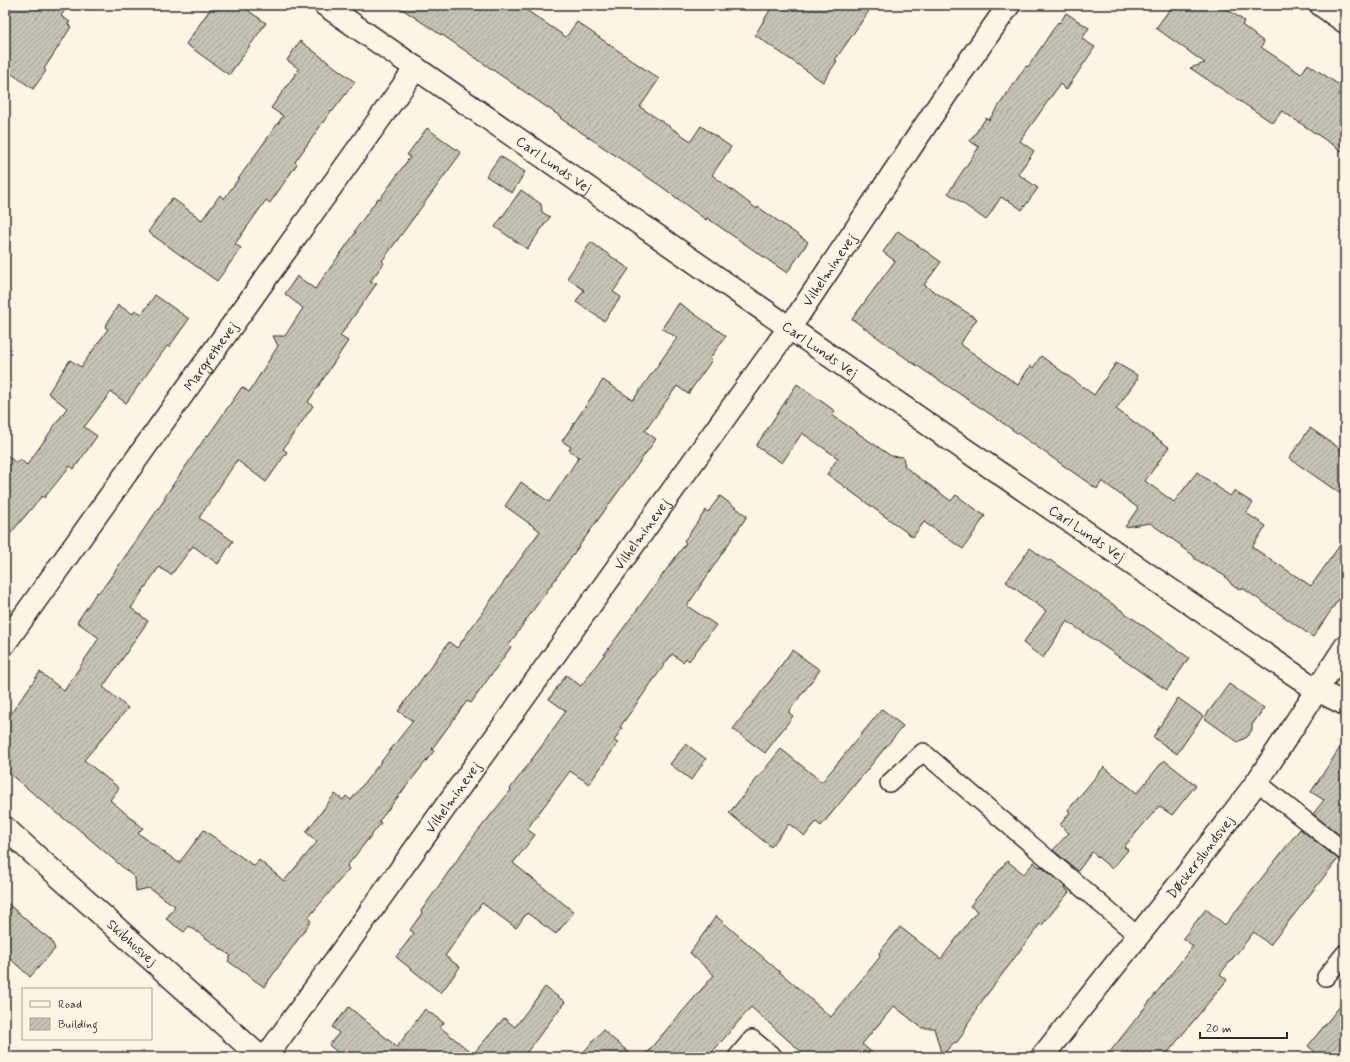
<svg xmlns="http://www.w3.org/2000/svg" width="1350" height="1062" font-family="Mynerve,sans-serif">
	<defs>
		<pattern id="building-hatch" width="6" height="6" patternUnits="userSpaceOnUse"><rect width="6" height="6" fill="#c8c3b7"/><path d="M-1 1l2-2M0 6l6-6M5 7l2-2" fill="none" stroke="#a39f95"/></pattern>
	</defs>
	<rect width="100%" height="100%" fill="#fcf5e5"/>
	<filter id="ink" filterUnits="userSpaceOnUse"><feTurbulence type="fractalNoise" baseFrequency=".025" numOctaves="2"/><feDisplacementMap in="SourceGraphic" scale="8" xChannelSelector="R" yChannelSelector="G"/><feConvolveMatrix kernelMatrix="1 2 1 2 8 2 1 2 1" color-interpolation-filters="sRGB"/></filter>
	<g filter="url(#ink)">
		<path fill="url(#building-hatch)" stroke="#2b2b2b" d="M 5,5 L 68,5 L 61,16 L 70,22 L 68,24 L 71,27 L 44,69 L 46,71 L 33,89 L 5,69 Z
			M 213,5 L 240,5 L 266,23 L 229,75 L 186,44 Z
			M 396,5 L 519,5 L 566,37 L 577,22 L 659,79 L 640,107 L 691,141 L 701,126 L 731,147 L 712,175 L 757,209 L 758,207 L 808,242 L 787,273 L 707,218 L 706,220 L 662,187 L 560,118 L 561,117 L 441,34 L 441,35 Z
			M 773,5 L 873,5 L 835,60 L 837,61 L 823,82 L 755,35 Z
			M 1173,5 L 1222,5 L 1244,21 L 1242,25 L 1264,42 L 1261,47 L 1301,74 L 1308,64 L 1345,89 L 1345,153 L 1282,111 L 1273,123 L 1190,68 L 1205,63 L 1156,28 Z
			M 1066,13 L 1089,28 L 1082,39 L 1095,47 L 1066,90 L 1060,84 L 1020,141 L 1034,151 L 1018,174 L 1038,188 L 1022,210 L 1008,200 L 1007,201 L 1001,197 L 986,220 L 948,193 L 979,147 L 970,141 L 986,118 L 989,120 L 1026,66 L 1028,67 L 1058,22 L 1060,23 Z
			M 300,41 L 355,82 L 332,112 L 331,111 L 295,162 L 297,164 L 270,203 L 266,200 L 235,244 L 241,248 L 217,281 L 148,232 L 172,198 L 202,220 L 220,195 L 224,199 L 283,116 L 271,108 L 299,69 L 287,60 Z
			M 427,128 L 461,153 L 382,261 L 384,263 L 370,282 L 377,283 L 340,336 L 348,341 L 308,402 L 313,406 L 283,449 L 287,452 L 266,482 L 237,460 L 199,518 L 233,541 L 218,564 L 193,546 L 171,575 L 159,567 L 131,608 L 148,621 L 103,687 L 128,708 L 84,760 L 119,788 L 110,800 L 143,828 L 138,833 L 179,863 L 204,830 L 254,866 L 259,860 L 284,881 L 317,842 L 306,832 L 335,794 L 343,800 L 346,796 L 351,800 L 413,721 L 398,711 L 449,642 L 457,648 L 540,531 L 505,506 L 521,482 L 549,502 L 579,457 L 569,450 L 571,447 L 562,441 L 603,380 L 633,400 L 677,338 L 662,328 L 679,303 L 726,336 L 710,358 L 712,360 L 688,394 L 677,386 L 645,431 L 656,439 L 526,620 L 509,645 L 511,647 L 471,703 L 467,701 L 432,749 L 434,751 L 379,821 L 381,823 L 347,866 L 349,869 L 308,918 L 311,921 L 264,987 L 228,961 L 231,956 L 189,926 L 184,932 L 166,919 L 175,906 L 149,888 L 136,891 L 135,878 L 69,821 L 68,822 L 5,770 L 5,722 L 40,672 L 64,691 L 99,638 L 77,622 L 97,592 L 98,593 L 106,584 L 165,499 L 164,498 L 207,435 L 208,436 L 242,387 L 249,392 L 278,346 L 273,336 L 285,336 L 303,308 L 285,294 L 297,276 L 315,289 L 356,232 L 354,232 L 378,198 L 380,199 L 410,157 L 407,155 Z
			M 500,156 L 525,172 L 512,193 L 486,176 Z
			M 521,190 L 541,204 L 542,212 L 550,217 L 527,249 L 495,227 Z
			M 898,231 L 941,262 L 924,285 L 977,319 L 960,344 L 1018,385 L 1030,366 L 1033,368 L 1041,356 L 1094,395 L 1116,363 L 1137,375 L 1136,377 L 1138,378 L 1116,409 L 1169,447 L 1145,481 L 1174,502 L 1197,472 L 1230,496 L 1234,491 L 1253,503 L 1246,513 L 1266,526 L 1252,547 L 1311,586 L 1345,538 L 1345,590 L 1313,637 L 1244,589 L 1236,588 L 1232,585 L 1225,576 L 1195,559 L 1193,555 L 1181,547 L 1182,546 L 1150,523 L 1125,527 L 1138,508 L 1102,481 L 1097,489 L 990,414 L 910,361 L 852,319 L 895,261 L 883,252 Z
			M 591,242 L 629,269 L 613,292 L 621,297 L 604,321 L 576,302 L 584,290 L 567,278 Z
			M 155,295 L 189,319 L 169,347 L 167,346 L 126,403 L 111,392 L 84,427 L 97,436 L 74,469 L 70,466 L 44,498 L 42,496 L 5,540 L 5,453 L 16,463 L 20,459 L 27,465 L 67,408 L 48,393 L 70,360 L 81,367 L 108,329 L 105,327 L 118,305 L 133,314 L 135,310 L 142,314 Z
			M 797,384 L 835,411 L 832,415 L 875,445 L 891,456 L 903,457 L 905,467 L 951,501 L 956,495 L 985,516 L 963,549 L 924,522 L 913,537 L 827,474 L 838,458 L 802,433 L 782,463 L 756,446 Z
			M 1310,428 L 1345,452 L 1345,497 L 1289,458 Z
			M 720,496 L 747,516 L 687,606 L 716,625 L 689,661 L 686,658 L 683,662 L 672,654 L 620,727 L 622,728 L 614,741 L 618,743 L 589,784 L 570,771 L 527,829 L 535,835 L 513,863 L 574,912 L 556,934 L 527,913 L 516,928 L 482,903 L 445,956 L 460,967 L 441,993 L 396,957 L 414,933 L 410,930 L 422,913 L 421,911 L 474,836 L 511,790 L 510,789 L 549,736 L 548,736 L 566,711 L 549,699 L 566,675 L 581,686 L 686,543 L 684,541 L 706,510 L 708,512 Z
			M 1030,548 L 1048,561 L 1050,560 L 1189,658 L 1167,690 L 1067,621 L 1043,658 L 1023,643 L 1046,611 L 1006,582 Z
			M 792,650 L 820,670 L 789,711 L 789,713 L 793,716 L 765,753 L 733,729 L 776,673 Z
			M 1229,684 L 1264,708 L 1252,725 L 1252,730 L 1247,737 L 1238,742 L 1204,718 Z
			M 1178,698 L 1203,716 L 1177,754 L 1153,737 Z
			M 882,709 L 903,726 L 821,826 L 816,822 L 805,836 L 789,824 L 771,847 L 729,813 L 781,749 L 822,782 Z
			M 1345,740 L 1345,839 L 1313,814 L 1324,800 L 1311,792 Z
			M 686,744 L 706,759 L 691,780 L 670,764 Z
			M 1164,760 L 1196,785 L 1172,815 L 1159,806 L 1124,847 L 1128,850 L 1112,869 L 1092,852 L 1078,871 L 1053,850 L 1069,833 L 1060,825 L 1070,812 L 1068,810 L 1104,767 L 1137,793 Z
			M 1300,829 L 1338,859 L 1270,945 L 1254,932 L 1220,974 L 1227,980 L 1164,1057 L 1106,1057 L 1193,946 L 1183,938 L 1206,909 L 1225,925 Z
			M 1007,861 L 1024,874 L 1034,862 L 1039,867 L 1040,866 L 1066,887 L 1065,888 L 1069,892 L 1042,925 L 1040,924 L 976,1009 L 977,1010 L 967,1024 L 968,1024 L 964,1030 L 963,1034 L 957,1042 L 953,1043 L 942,1056 L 934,1028 L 922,1028 L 894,1006 L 862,1044 L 877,1057 L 807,1057 L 751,1007 L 708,1057 L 643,1057 L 714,975 L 690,953 L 716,916 L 831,1017 L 880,957 L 879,953 L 900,927 L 941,959 L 977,911 L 970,906 Z
			M 5,901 L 42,934 L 45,935 L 51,940 L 55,949 L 30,977 L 5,954 Z
			M 545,987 L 565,1002 L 523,1057 L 343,1057 L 329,1045 L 339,1033 L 332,1027 L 349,1007 L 397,1047 L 425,1009 L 444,1023 L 440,1027 L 473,1054 L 504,1018 L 515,1027 Z
			M 1345,1000 L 1345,1057 L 1321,1057 L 1308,1046 Z
			M 603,1030 L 634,1057 L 579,1057 Z"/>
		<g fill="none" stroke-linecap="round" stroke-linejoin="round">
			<g stroke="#2b2b2b" stroke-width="20">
				<path id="lane" d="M 1257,782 L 1345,852
					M 889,783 L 923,752 L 1138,936
					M 1326,977 L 1345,953
					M 737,1057 L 752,1039 L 774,1057"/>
			</g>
			<g stroke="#2b2b2b" stroke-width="25">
				<g id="street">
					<path id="s1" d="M 325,5 L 945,436 L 1317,690 L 1345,704"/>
					<path d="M 1321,5 L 1345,22"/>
					<path id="s2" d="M 5,643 L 416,68"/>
					<path id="s3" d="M 266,1057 L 799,314 L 955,81 L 1009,5"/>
				</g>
			</g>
			<g stroke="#2b2b2b" stroke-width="25">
				<g id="secondary">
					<path id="s4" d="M 5,828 L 260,1057"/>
					<path id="s5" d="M 1042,1057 L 1184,878 L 1257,782 L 1345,647"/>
				</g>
			</g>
			<use href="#lane" stroke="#fcf5e5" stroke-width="17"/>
			<use href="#street" stroke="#fcf5e5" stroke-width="22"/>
			<use href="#secondary" stroke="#fcf5e5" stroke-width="22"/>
		</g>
	</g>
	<g text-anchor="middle" stroke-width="4" stroke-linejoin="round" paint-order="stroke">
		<g font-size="14" fill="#2b2b2b" stroke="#fcf5e5">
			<text dy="5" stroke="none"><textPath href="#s1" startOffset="279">Carl Lunds Vej</textPath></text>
			<text dy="5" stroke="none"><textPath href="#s3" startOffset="968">Vilhelminevej</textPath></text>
			<text dy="5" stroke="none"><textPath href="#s1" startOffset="603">Carl Lunds Vej</textPath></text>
			<text dy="5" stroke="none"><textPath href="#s2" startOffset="353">Margrethevej</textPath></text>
			<text dy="5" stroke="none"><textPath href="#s3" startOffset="644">Vilhelminevej</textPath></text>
			<text dy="5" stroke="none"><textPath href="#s1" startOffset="927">Carl Lunds Vej</textPath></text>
			<text dy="5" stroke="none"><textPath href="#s3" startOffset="320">Vilhelminevej</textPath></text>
			<text dy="5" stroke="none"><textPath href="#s5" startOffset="255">Døckerslundsvej</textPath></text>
			<text dy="5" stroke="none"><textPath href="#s4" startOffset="171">Skibhusvej</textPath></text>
		</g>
	</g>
	<rect width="1350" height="1062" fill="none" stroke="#fcf5e5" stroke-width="20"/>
	<rect x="10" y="10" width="1330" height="1042" fill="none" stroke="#2b2b2b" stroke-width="1.5" filter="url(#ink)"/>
	<rect x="22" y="988" width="130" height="52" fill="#fcf5e5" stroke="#a8a49b"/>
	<rect x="30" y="1001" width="20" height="6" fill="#fcf5e5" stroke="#a8a49b"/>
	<text x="58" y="1008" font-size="12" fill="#2b2b2b">Road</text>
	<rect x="30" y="1018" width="20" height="12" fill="url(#building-hatch)" stroke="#a8a49b"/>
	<text x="58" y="1028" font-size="12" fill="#2b2b2b">Building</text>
	<path d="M1200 1032v6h87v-6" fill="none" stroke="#2b2b2b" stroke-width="2"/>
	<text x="1206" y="1032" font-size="12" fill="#2b2b2b" stroke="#fcf5e5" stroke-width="3" paint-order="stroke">20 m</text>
</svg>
